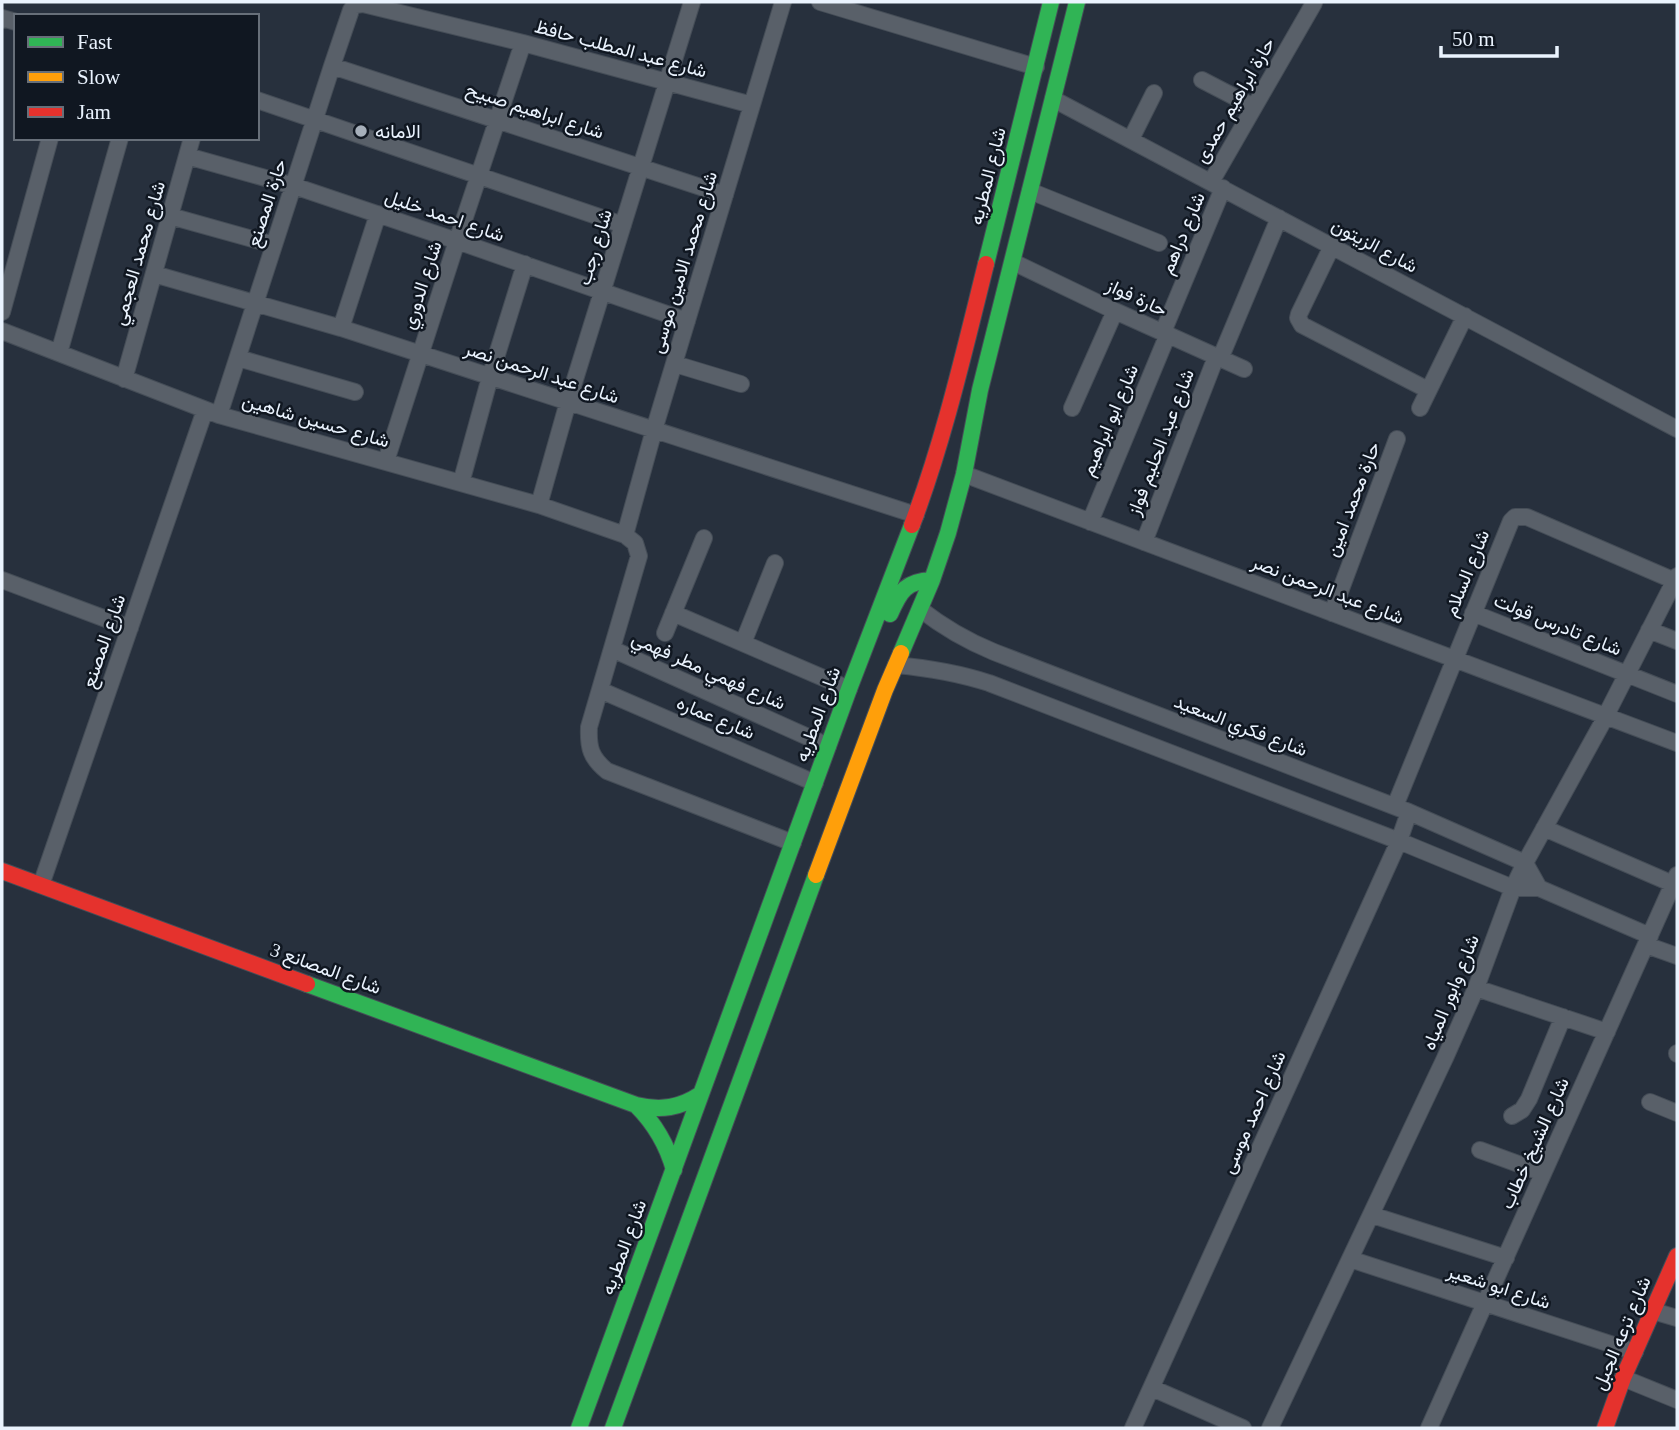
<svg xmlns="http://www.w3.org/2000/svg" width="1679" height="1430" font-family="'Times New Roman',Vazirmatn,serif">
	<rect width="100%" height="100%" fill="#27303d"/>
	<g fill="none" stroke-linecap="round" stroke-linejoin="round">
		<g stroke="#454d57" stroke-width="18">
			<path id="street" d="M 820,2 L 1036,67
				M 2,20 L 2,18 L 16,22
				M 332,66 L 725,195
				M 1202,80 L 1254,107
				M 1053,99 L 1677,429
				M 257,100 L 623,225
				M 1131,139 L 1154,93
				M 187,156 L 294,186 L 457,241 L 687,321
				M 1211,182 L 1314,3
				M 1030,191 L 1159,243
				M 170,216 L 274,245
				M 1332,246 L 1299,314 L 1298,318 L 1302,325 L 1428,390
				M 1013,262 L 1115,311 L 1244,369
				M 154,274 L 341,328 L 916,515
				M 2,312 L 50,138
				M 341,328 L 378,214
				M 2,331 L 219,415 L 539,505 L 625,535 L 635,543 L 639,556 L 589,727 C 588,748 591,758 607,771 L 793,843
				M 1163,332 L 1223,188
				M 59,353 L 120,138
				M 238,358 L 355,392
				M 1220,359 L 1279,218
				M 675,364 L 741,384
				M 124,379 L 192,138
				M 1072,408 L 1115,311
				M 1420,408 L 1465,316
				M 219,415 L 332,66 L 351,10 L 355,5 L 363,4 L 523,43 L 752,105
				M 386,461 L 457,241 L 523,43
				M 964,474 L 1677,743
				M 461,483 L 490,377 L 525,264
				M 539,505 L 568,402 L 692,2
				M 1090,522 L 1168,334
				M 625,535 L 654,430 L 783,2
				M 1144,542 L 1216,357
				M 2,580 L 130,628
				M 920,609 C 943,627 967,641 994,652 L 1409,812 L 1525,863 L 1539,888
				M 673,613 L 849,689
				M 1332,613 L 1397,439
				M 1473,613 L 1677,694
				M 1649,630 L 1677,641
				M 665,633 L 704,538
				M 743,643 L 775,563
				M 612,649 L 828,746
				M 896,665 C 928,668 958,673 989,683 L 1399,841 L 1513,888 L 1539,888 L 1650,936
				M 600,690 L 815,783
				M 1395,806 L 1511,521 L 1515,517 L 1527,517 L 1675,581
				M 1544,828 L 1673,884
				M 41,885 L 205,410
				M 1646,945 L 1677,956
				M 1476,988 L 1607,1032
				M 1677,1054 L 1677,1053
				M 1650,1102 L 1677,1113
				M 1512,1116 L 1522,1110 L 1529,1099 L 1563,1017
				M 1480,1150 L 1543,1173
				M 1372,1215 L 1506,1258
				M 1350,1259 L 1635,1352
				M 1653,1311 L 1677,1318
				M 1623,1378 L 1677,1400
				M 1152,1388 L 1243,1428
				M 1133,1428 L 1399,841 L 1409,812
				M 1270,1428 L 1445,1058 L 1476,988 L 1513,888 L 1525,863 L 1600,727 L 1677,576
				M 1429,1428 L 1677,875"/>
		</g>
		<g stroke="#454d57" stroke-width="18">
			<path id="fast" d="M 986,264 L 1051,2
				M 890,614 C 900,591 906,581 932,580
				M 901,653 L 932,580 L 948,533 L 964,474 L 980,390 L 1077,2
				M 307,984 L 636,1105 C 661,1111 680,1108 701,1094
				M 636,1105 C 655,1124 667,1144 674,1170
				M 579,1428 L 849,689 L 912,525
				M 613,1428 L 816,875"/>
		</g>
		<g stroke="#454d57" stroke-width="18">
			<path id="slow" d="M 816,875 L 885,690 L 901,653"/>
		</g>
		<g stroke="#454d57" stroke-width="18">
			<path id="jam" d="M 912,525 C 944,440 964,352 986,264
				M 2,871 L 307,984
				M 1605,1428 L 1623,1378 L 1677,1256"/>
		</g>
		<use href="#street" stroke="#596069" stroke-width="16"/>
		<use href="#fast" stroke="#30b455" stroke-width="16"/>
		<use href="#slow" stroke="#ff9f0a" stroke-width="16"/>
		<use href="#jam" stroke="#e5322d" stroke-width="16"/>
	</g>
	<circle fill="#a6afba" stroke="#101721" stroke-width="2.5" cx="361" cy="131" r="7"/>
	<g text-anchor="middle" stroke-width="5" stroke-linejoin="round" paint-order="stroke">
		<g font-size="19" fill="#eaf3fe" stroke="#101721">
			<text transform="translate(621 48) rotate(15)" y="7">شارع عبد المطلب حافظ</text>
			<text transform="translate(1234 100) rotate(-60)" y="7">حارة ابراهيم حمدى</text>
			<text transform="translate(535 110) rotate(18)" y="7">شارع ابراهيم صبيح</text>
			<text transform="translate(987 176) rotate(-76)" y="7">شارع المطريه</text>
			<text transform="translate(266 203) rotate(-72)" y="7">حارة المصنع</text>
			<text transform="translate(445 215) rotate(19)" y="7">شارع احمد خليل</text>
			<text transform="translate(1182 233) rotate(-67)" y="7">شارع دراهم</text>
			<text transform="translate(1375 245) rotate(28)" y="7">شارع الزيتون</text>
			<text transform="translate(594 247) rotate(-73)" y="7">شارع رجب</text>
			<text transform="translate(138 253) rotate(-74)" y="7">شارع محمد العجمي</text>
			<text transform="translate(683 262) rotate(-73)" y="7">شارع محمد الامين موسى</text>
			<text transform="translate(421 285) rotate(-72)" y="7">شارع الدوري</text>
			<text transform="translate(1137 297) rotate(25)" y="7">حارة فواز</text>
			<text transform="translate(542 372) rotate(18)" y="7">شارع عبد الرحمن نصر</text>
			<text transform="translate(316 420) rotate(16)" y="7">شارع حسين شاهين</text>
			<text transform="translate(1109 420) rotate(-67)" y="7">شارع ابو ابراهيم</text>
			<text transform="translate(1160 442) rotate(-69)" y="7">شارع عبد الحليم فواز</text>
			<text transform="translate(1352 499) rotate(-69)" y="7">حارة محمد امين</text>
			<text transform="translate(1466 573) rotate(-68)" y="7">شارع السلام</text>
			<text transform="translate(1328 589) rotate(21)" y="7">شارع عبد الرحمن نصر</text>
			<text transform="translate(1558 624) rotate(22)" y="7">شارع تادرس قولت</text>
			<text transform="translate(103 641) rotate(-71)" y="7">شارع المصنع</text>
			<text transform="translate(709 670) rotate(24)" y="7">شارع فهمي مطر فهمي</text>
			<text transform="translate(817 714) rotate(-70)" y="7">شارع المطريه</text>
			<text transform="translate(716 717) rotate(23)" y="7">شارع عماره</text>
			<text transform="translate(1241 725) rotate(21)" y="7">شارع فكري السعيد</text>
			<text transform="translate(326 968) rotate(20)" y="7">شارع المصانع 3</text>
			<text transform="translate(1450 992) rotate(-68)" y="7">شارع وابور المياه</text>
			<text transform="translate(1253 1112) rotate(-66)" y="7">شارع احمد موسى</text>
			<text transform="translate(1534 1143) rotate(-66)" y="7">شارع الشيخ خطاب</text>
			<text transform="translate(623 1247) rotate(-70)" y="7">شارع المطريه</text>
			<text transform="translate(1499 1286) rotate(18)" y="7">شارع ابو شعير</text>
			<text transform="translate(1621 1333) rotate(-67)" y="7">شارع ترعه الجبل</text>
		</g>
		<g font-size="19" fill="#eaf3fe" stroke="#101721" text-anchor="start">
			<text x="375" y="138">الامانه</text>
		</g>
	</g>
	<rect width="1679" height="1430" fill="none" stroke="#eaf3fe" stroke-width="7"/>
	<rect x="14" y="14" width="245" height="126" fill="#101721" stroke="#676f79" stroke-width="2"/>
	<rect x="28" y="37" width="35" height="10" fill="#30b455" stroke="#676f79" stroke-width="2"/>
	<text x="77" y="49" font-size="21" fill="#eaf3fe">Fast</text>
	<rect x="28" y="72" width="35" height="10" fill="#ff9f0a" stroke="#676f79" stroke-width="2"/>
	<text x="77" y="84" font-size="21" fill="#eaf3fe">Slow</text>
	<rect x="28" y="107" width="35" height="10" fill="#e5322d" stroke="#676f79" stroke-width="2"/>
	<text x="77" y="119" font-size="21" fill="#eaf3fe">Jam</text>
	<path d="M1441 46v10h116v-10" fill="none" stroke="#eaf3fe" stroke-width="3.5"/>
	<text x="1452" y="46" font-size="21" fill="#eaf3fe" stroke="#101721" stroke-width="5" paint-order="stroke">50 m</text>
</svg>
